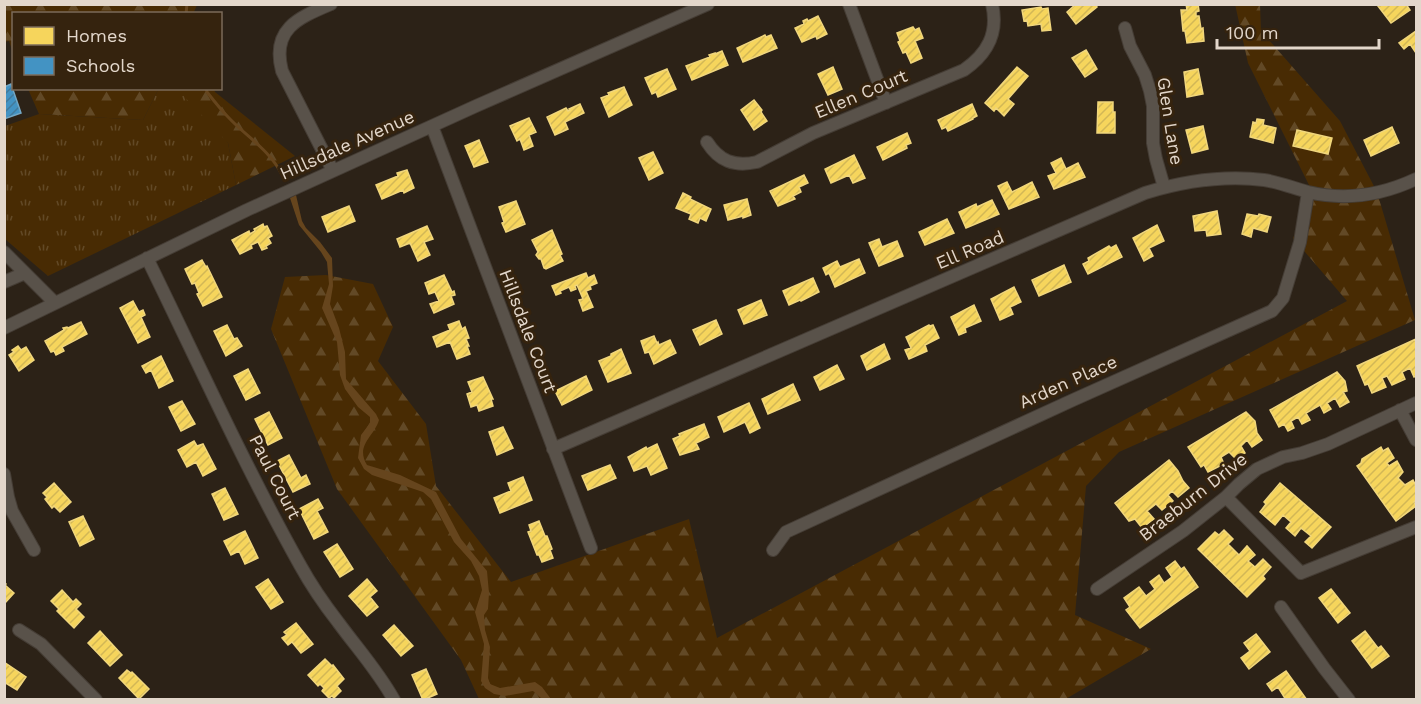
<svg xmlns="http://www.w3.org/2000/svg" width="1421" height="704" font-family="'Work Sans',sans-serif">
	<defs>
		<pattern id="forest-firs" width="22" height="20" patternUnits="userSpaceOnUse" patternTransform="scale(1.5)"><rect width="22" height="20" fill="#482b03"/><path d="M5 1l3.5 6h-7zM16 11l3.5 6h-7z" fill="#624926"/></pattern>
		<pattern id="park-tufts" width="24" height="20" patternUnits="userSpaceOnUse" patternTransform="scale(1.5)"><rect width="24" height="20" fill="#482b03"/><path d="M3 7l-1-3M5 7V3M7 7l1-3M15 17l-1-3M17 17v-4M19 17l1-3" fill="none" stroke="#624926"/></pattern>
		<pattern id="homes-hatch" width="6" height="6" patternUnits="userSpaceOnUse" patternTransform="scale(1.5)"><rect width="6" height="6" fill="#f6d55c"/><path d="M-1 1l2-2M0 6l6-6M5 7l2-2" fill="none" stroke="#d2b756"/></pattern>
		<pattern id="schools-hatch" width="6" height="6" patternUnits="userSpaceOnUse" patternTransform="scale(1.5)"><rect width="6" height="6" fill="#4393c3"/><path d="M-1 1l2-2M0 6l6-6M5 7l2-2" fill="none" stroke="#437a9b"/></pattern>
	</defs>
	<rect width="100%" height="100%" fill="#2c2217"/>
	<path fill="url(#forest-firs)" d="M 1235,4 L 1260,5 L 1261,31 L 1340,121 L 1377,192 L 1415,320 L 1119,452 L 1086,486 L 1075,615 L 1151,649 L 1064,700 L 479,699 L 461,660 L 337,489 L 271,329 L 285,277 L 326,275 L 373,284 L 393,327 L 378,361 L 426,424 L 436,486 L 511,582 L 689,519 L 717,638 L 1347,301 L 1293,238 L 1313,193 L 1248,63 Z
		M 4,5 L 5,4 L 197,5 L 193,14 L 14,14 L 13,53 L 9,41 L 5,42 Z
		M 28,89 L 214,89 L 215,92 L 295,156 L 236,185 L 228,143 L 158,90 L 143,120 L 39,114 Z"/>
	<path fill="url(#park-tufts)" d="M 158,90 L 178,90 L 228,143 L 236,185 L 48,276 L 5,239 L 5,126 L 39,114 L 143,120 Z"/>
	<path fill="#66451d" d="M 296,195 L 302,221 L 306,228 L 320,242 L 332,258 L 333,286 L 330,304 L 339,328 L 345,352 L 346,379 L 376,414 L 379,420 C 374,437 355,445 367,465 L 400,475 L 436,492 L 461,539 L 487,571 L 489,593 L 488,609 L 484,615 L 485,630 L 490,647 L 488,678 L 490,684 L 500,688 L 535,682 L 542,687 L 551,699 L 542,699 L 533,691 L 505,696 L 494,694 L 485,688 L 481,681 L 484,644 L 475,612 L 482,590 L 479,576 L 471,561 L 454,542 L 431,499 L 423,492 L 372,475 L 364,469 L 358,458 L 361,435 L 370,423 L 370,417 L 358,407 L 345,389 L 340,375 L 337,342 L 322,308 L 329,284 L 327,262 L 321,252 L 299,225 L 290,198 Z"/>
	<path fill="url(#homes-hatch)" stroke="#f0d67d" stroke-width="1.5" d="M 1076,4 L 1096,4 L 1097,7 L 1076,24 L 1067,12 Z
		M 1186,4 L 1198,4 L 1199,11 L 1196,12 L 1196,16 L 1199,16 L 1201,29 L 1203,28 L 1204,41 L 1187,43 L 1185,31 L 1183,31 L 1181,10 L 1187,10 Z
		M 1380,4 L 1406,4 L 1410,10 L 1391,23 L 1378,6 Z
		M 1041,7 L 1042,9 L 1048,8 L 1051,30 L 1042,31 L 1041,24 L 1028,26 L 1027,20 L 1024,21 L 1022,10 Z
		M 818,16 L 827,34 L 817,39 L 816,36 L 802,42 L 795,28 L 804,24 L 803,21 L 807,19 L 808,21 Z
		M 913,27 L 915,30 L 919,28 L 923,38 L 915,41 L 922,58 L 911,63 L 906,52 L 903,53 L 898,42 L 900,41 L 897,33 Z
		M 1416,31 L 1416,53 L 1410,44 L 1404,49 L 1399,43 Z
		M 765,35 L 766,37 L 771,35 L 777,48 L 743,62 L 737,48 Z
		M 1086,50 L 1097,69 L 1085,77 L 1072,58 Z
		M 722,51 L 728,65 L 692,80 L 686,66 L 710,57 L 709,55 L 715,53 L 715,54 Z
		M 833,67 L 842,89 L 828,95 L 818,74 Z
		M 1017,67 L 1028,76 L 1008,99 L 1014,104 L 1004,116 L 996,108 L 994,111 L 985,103 Z
		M 667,69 L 676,89 L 658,97 L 656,92 L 652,94 L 645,78 Z
		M 1198,69 L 1203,94 L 1187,97 L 1184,72 Z
		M 624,87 L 632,105 L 609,117 L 601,98 L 609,95 L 608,93 Z
		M 754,100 L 762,110 L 761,112 L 767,121 L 754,130 L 741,110 Z
		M 1098,102 L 1113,102 L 1113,112 L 1115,112 L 1115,133 L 1097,133 Z
		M 580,104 L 584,113 L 565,122 L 568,129 L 555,135 L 547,117 L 566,108 L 568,111 L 570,110 L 569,109 Z
		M 972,104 L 977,116 L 973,118 L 973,119 L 948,131 L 946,127 L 942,129 L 938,120 Z
		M 529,118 L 536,132 L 529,135 L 533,146 L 524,150 L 520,139 L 517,141 L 510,126 Z
		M 1257,119 L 1264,120 L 1263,125 L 1276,128 L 1273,143 L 1250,137 L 1253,122 L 1256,123 Z
		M 1203,126 L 1208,149 L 1192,153 L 1186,130 Z
		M 1392,127 L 1399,143 L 1371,156 L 1364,140 Z
		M 1297,130 L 1332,138 L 1328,154 L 1293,146 Z
		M 907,133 L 911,143 L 906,145 L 907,148 L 883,160 L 877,147 Z
		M 479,140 L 488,162 L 474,167 L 465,146 Z
		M 653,152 L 663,173 L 649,180 L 639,158 Z
		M 854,155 L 865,178 L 853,183 L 849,175 L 831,183 L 825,169 Z
		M 1061,158 L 1066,169 L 1078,163 L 1085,177 L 1054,189 L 1048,176 L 1056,173 L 1051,163 Z
		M 407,170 L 414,188 L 404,193 L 403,190 L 382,199 L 376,185 L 398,176 L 397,173 Z
		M 804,175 L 808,183 L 799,187 L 801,192 L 793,196 L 795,199 L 778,206 L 770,191 Z
		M 1007,182 L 1012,192 L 1032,182 L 1039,197 L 1009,209 L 998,186 Z
		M 683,193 L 691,197 L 690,199 L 711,209 L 706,221 L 700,218 L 698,223 L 689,219 L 691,214 L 676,208 Z
		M 747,199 L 751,215 L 743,218 L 743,216 L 728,220 L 724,205 Z
		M 992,200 L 999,214 L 966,228 L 959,212 L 976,204 L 977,207 Z
		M 516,201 L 525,224 L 506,232 L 502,223 L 504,222 L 499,207 Z
		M 349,206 L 355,221 L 328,232 L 322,217 Z
		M 1217,211 L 1221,234 L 1207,236 L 1206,230 L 1195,231 L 1193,216 Z
		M 1247,214 L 1258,216 L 1259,214 L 1271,217 L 1267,232 L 1253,228 L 1251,237 L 1242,234 Z
		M 947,219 L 954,233 L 925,245 L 919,232 Z
		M 263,224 L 264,227 L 267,226 L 272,236 L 268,238 L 271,243 L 266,246 L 267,248 L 262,250 L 258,242 L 251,245 L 252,248 L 240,254 L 232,240 L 249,231 L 250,234 L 255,231 L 254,229 Z
		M 1157,225 L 1164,241 L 1149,248 L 1153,256 L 1144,261 L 1133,238 Z
		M 427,226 L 433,239 L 424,242 L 430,255 L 418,261 L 410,243 L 400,247 L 397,239 Z
		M 552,230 L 562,254 L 560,255 L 563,261 L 546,269 L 544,268 L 541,259 L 539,259 L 536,255 L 538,252 L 532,240 Z
		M 879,239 L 882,247 L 897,241 L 903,256 L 879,266 L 869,243 Z
		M 1116,245 L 1122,257 L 1088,274 L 1083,264 L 1089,261 L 1088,258 L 1109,246 L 1111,248 Z
		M 859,259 L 865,273 L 835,287 L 829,273 L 826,275 L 823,268 L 837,261 L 840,267 Z
		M 202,260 L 206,267 L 207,266 L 222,297 L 203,306 L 197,294 L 199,293 L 195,283 L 192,284 L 185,269 Z
		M 1064,265 L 1071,282 L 1039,296 L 1032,280 Z
		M 586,273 L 588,278 L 594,275 L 597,283 L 590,286 L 591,289 L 586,291 L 593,307 L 583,311 L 579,300 L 583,299 L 577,285 L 575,286 L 576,289 L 571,291 L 569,287 L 560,291 L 561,293 L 556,295 L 552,286 Z
		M 444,275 L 452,292 L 454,291 L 455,295 L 451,296 L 454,304 L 434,313 L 430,304 L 439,301 L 435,292 L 429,294 L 425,283 Z
		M 813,278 L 819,292 L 801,301 L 800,300 L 789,305 L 783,291 Z
		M 1014,287 L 1021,302 L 1010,307 L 1013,314 L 1000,320 L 991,299 Z
		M 761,300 L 767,315 L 744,324 L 738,310 Z
		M 133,301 L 139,312 L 143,310 L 145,315 L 141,317 L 150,337 L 138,343 L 120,308 Z
		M 974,305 L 981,321 L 965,328 L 966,332 L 959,335 L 951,317 Z
		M 716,320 L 722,334 L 700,345 L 693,330 Z
		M 459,321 L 462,329 L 465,327 L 469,338 L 466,339 L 469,346 L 467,346 L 470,354 L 457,359 L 450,342 L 437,347 L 433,337 L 450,330 L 448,325 Z
		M 81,322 L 87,334 L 62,347 L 64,351 L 56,355 L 54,351 L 51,352 L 45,341 L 64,330 L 63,328 L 67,327 L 68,328 Z
		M 227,325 L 234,339 L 237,338 L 242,346 L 226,356 L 214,331 Z
		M 929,325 L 930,326 L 933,325 L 939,338 L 925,345 L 927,351 L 909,359 L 905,350 L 911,348 L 906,337 Z
		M 654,336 L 657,343 L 658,342 L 659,345 L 670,340 L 676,353 L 654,364 L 649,352 L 645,353 L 641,341 Z
		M 1416,339 L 1416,376 L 1414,377 L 1410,368 L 1402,372 L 1405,379 L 1392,385 L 1387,376 L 1382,378 L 1386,387 L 1372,393 L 1368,384 L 1365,385 L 1357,366 Z
		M 884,344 L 890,359 L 867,370 L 861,356 Z
		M 18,346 L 21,350 L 26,347 L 34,360 L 19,371 L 9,355 L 14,352 L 12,350 Z
		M 621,349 L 631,373 L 608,382 L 599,361 L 611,356 L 611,354 Z
		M 161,356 L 173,381 L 159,388 L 151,370 L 146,373 L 142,366 Z
		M 837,365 L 844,379 L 820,390 L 814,377 Z
		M 248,369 L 260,393 L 246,400 L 234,376 Z
		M 1337,372 L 1345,381 L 1347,391 L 1343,392 L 1349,402 L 1340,407 L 1335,398 L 1327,403 L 1331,409 L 1324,413 L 1320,405 L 1306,413 L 1310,420 L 1302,424 L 1298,417 L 1291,421 L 1294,428 L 1288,431 L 1284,424 L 1279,427 L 1270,410 Z
		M 586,376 L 592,390 L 562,405 L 555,391 Z
		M 483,377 L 493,399 L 491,399 L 493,406 L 479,411 L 477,405 L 471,407 L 467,394 L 472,392 L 468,382 Z
		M 793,384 L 800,400 L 768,414 L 762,399 Z
		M 182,401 L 195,424 L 181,431 L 169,407 Z
		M 749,403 L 760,428 L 750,433 L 745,422 L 724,432 L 718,417 Z
		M 269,412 L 282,438 L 268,445 L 255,419 Z
		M 1246,412 L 1255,421 L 1257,433 L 1262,440 L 1252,447 L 1247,440 L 1241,446 L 1245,453 L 1235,458 L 1229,452 L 1221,457 L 1224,464 L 1208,472 L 1204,465 L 1201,467 L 1188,447 Z
		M 704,424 L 709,437 L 696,443 L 699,449 L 680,455 L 673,439 L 680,436 L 679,434 Z
		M 503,427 L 513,448 L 497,455 L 489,432 Z
		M 194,441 L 197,446 L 203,444 L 216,469 L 203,476 L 196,462 L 187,467 L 178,450 Z
		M 657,444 L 667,468 L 651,475 L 647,466 L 634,471 L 628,457 L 646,447 L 647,449 Z
		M 1381,447 L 1383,451 L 1388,448 L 1394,458 L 1387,463 L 1389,466 L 1397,461 L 1403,472 L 1398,478 L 1405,485 L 1413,480 L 1416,486 L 1416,500 L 1414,502 L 1416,506 L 1396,521 L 1357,466 L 1361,463 L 1362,459 Z
		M 289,455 L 301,478 L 306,475 L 310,484 L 293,492 L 277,461 Z
		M 1169,460 L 1178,471 L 1183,481 L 1189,488 L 1178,497 L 1172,491 L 1168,495 L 1173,501 L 1162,510 L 1156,504 L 1147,511 L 1154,519 L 1142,528 L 1135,519 L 1129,521 L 1115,503 Z
		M 610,465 L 616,478 L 588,490 L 582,476 Z
		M 523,477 L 532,500 L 500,513 L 494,498 L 511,491 L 508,483 Z
		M 54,483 L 71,502 L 60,512 L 54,506 L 52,508 L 45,499 L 47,497 L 43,493 Z
		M 1280,483 L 1331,527 L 1312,548 L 1305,542 L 1311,536 L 1301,528 L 1295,536 L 1286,528 L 1291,522 L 1283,515 L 1275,525 L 1260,512 L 1266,504 L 1264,502 Z
		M 225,488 L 238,514 L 224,520 L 212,494 Z
		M 318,499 L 323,508 L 317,511 L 328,532 L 314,539 L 299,509 Z
		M 83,516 L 94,539 L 80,546 L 69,522 Z
		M 539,521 L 545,536 L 547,536 L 552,549 L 550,550 L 553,558 L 542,562 L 539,555 L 537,555 L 528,532 L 531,531 L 529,525 Z
		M 1224,530 L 1233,539 L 1228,544 L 1239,555 L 1247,546 L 1255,555 L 1248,561 L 1255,567 L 1263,559 L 1271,567 L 1263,576 L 1265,579 L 1247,597 L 1198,549 L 1215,532 L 1219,535 Z
		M 245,531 L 258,558 L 245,564 L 239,551 L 231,555 L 224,541 Z
		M 337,544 L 353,569 L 340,577 L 324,552 Z
		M 1175,561 L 1181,569 L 1184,567 L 1198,587 L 1140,628 L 1126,610 L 1130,607 L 1124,598 L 1139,587 L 1146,596 L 1155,589 L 1150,582 L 1159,575 L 1164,583 L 1172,577 L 1166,568 Z
		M 268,579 L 283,602 L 271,609 L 256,587 Z
		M 367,579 L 377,591 L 370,597 L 378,607 L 367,616 L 349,596 Z
		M 4,582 L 6,584 L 5,585 L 14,593 L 4,604 Z
		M 1331,589 L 1350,613 L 1338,623 L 1319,598 Z
		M 62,590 L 73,602 L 76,599 L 81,604 L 76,609 L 84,617 L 74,628 L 57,611 L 59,609 L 51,601 Z
		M 296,623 L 313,644 L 301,653 L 292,642 L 288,645 L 282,638 L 287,635 L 284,632 Z
		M 394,625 L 413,646 L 401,656 L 383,635 Z
		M 100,631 L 122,655 L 110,666 L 88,643 Z
		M 1365,631 L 1378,648 L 1381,646 L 1389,656 L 1372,668 L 1352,641 Z
		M 1256,634 L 1270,652 L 1249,669 L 1241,658 L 1250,651 L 1244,643 Z
		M 325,659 L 332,666 L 333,665 L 344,679 L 337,686 L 341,691 L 334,698 L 332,696 L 329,698 L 322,691 L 324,688 L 320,684 L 318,686 L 308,675 Z
		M 4,662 L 26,677 L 17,690 L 4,682 Z
		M 426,669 L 437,694 L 423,700 L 412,675 Z
		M 127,670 L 131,673 L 132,672 L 149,689 L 139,699 L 119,678 Z
		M 1286,671 L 1307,700 L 1286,700 L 1278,687 L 1272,691 L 1267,684 Z"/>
	<path fill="url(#schools-hatch)" stroke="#73a7c5" stroke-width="1.5" d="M 11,84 L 21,113 L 4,119 L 4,87 Z"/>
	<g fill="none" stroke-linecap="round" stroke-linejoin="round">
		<path stroke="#66451d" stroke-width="3" d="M 186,14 L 187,4
			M 206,88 L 207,92 C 214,101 221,110 229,118 C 247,137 269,150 281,173"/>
		<g stroke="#453d35" stroke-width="14">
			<path id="minor" d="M 331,4 C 298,18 271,29 282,71 L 333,171
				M 849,4 L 886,103
				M 1125,28 L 1130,46 L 1145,75 L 1150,91 L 1153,106 L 1153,143 L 1156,159 L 1164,187
				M 432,126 L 591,548
				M 707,142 C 719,161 734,167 757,162 L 813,133 L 964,70 C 987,54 999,34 992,4
				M 4,252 L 55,303
				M 147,258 C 197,360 244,465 300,565 C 311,585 324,604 338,622 C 357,648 378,671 394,700
				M 4,282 L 25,273
				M 4,328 L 247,210 L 476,106 L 708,4
				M 1400,410 L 1416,440
				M 553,449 L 1145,193 C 1184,181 1223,175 1264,180 C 1279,182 1293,188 1308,192 C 1346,201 1382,195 1416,179
				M 4,474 L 8,497 L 12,511 L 34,550
				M 1226,497 L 1301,573 L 1416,527
				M 773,550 L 786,532 L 1073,400 L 1272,311 L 1283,298 L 1300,242 L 1308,192
				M 1097,589 L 1183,531 L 1226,497 L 1239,484 L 1257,469 L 1283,457 L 1302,453 L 1328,444 L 1416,403
				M 1281,607 L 1324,668 L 1349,700
				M 19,630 L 41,644 L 96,700"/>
		</g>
		<use href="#minor" stroke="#59524a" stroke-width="12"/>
	</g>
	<g text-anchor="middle" stroke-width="6" stroke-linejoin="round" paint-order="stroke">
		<g font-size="18" fill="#e3d7cb" stroke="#35230e">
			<text transform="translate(861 94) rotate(-23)" y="6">Ellen Court</text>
			<text transform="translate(1170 121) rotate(81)" y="6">Glen Lane</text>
			<text transform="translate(347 145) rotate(-24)" y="6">Hillsdale Avenue</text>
			<text transform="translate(970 250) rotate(-23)" y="6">Ell Road</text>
			<text transform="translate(528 331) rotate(69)" y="6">Hillsdale Court</text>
			<text transform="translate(1068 382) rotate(-24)" y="6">Arden Place</text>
			<text transform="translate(275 477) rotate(63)" y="6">Paul Court</text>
			<text transform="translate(1193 497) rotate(-38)" y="6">Braeburn Drive</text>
		</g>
	</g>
	<rect width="1421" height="704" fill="none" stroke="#e3d7cb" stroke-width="12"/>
	<rect x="12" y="12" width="210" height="78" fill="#35230e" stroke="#7b6b5a" stroke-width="1.5"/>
	<rect x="24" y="27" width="30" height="18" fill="#f6d55c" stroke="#7b6b5a" stroke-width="1.5"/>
	<text x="66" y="42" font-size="18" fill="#e3d7cb">Homes</text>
	<rect x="24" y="57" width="30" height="18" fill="#4393c3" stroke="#7b6b5a" stroke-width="1.5"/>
	<text x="66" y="72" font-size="18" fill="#e3d7cb">Schools</text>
	<path d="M1217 39v9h162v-9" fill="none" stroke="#e3d7cb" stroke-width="3"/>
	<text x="1226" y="39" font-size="18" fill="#e3d7cb" stroke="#35230e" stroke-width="4.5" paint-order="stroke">100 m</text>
</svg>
